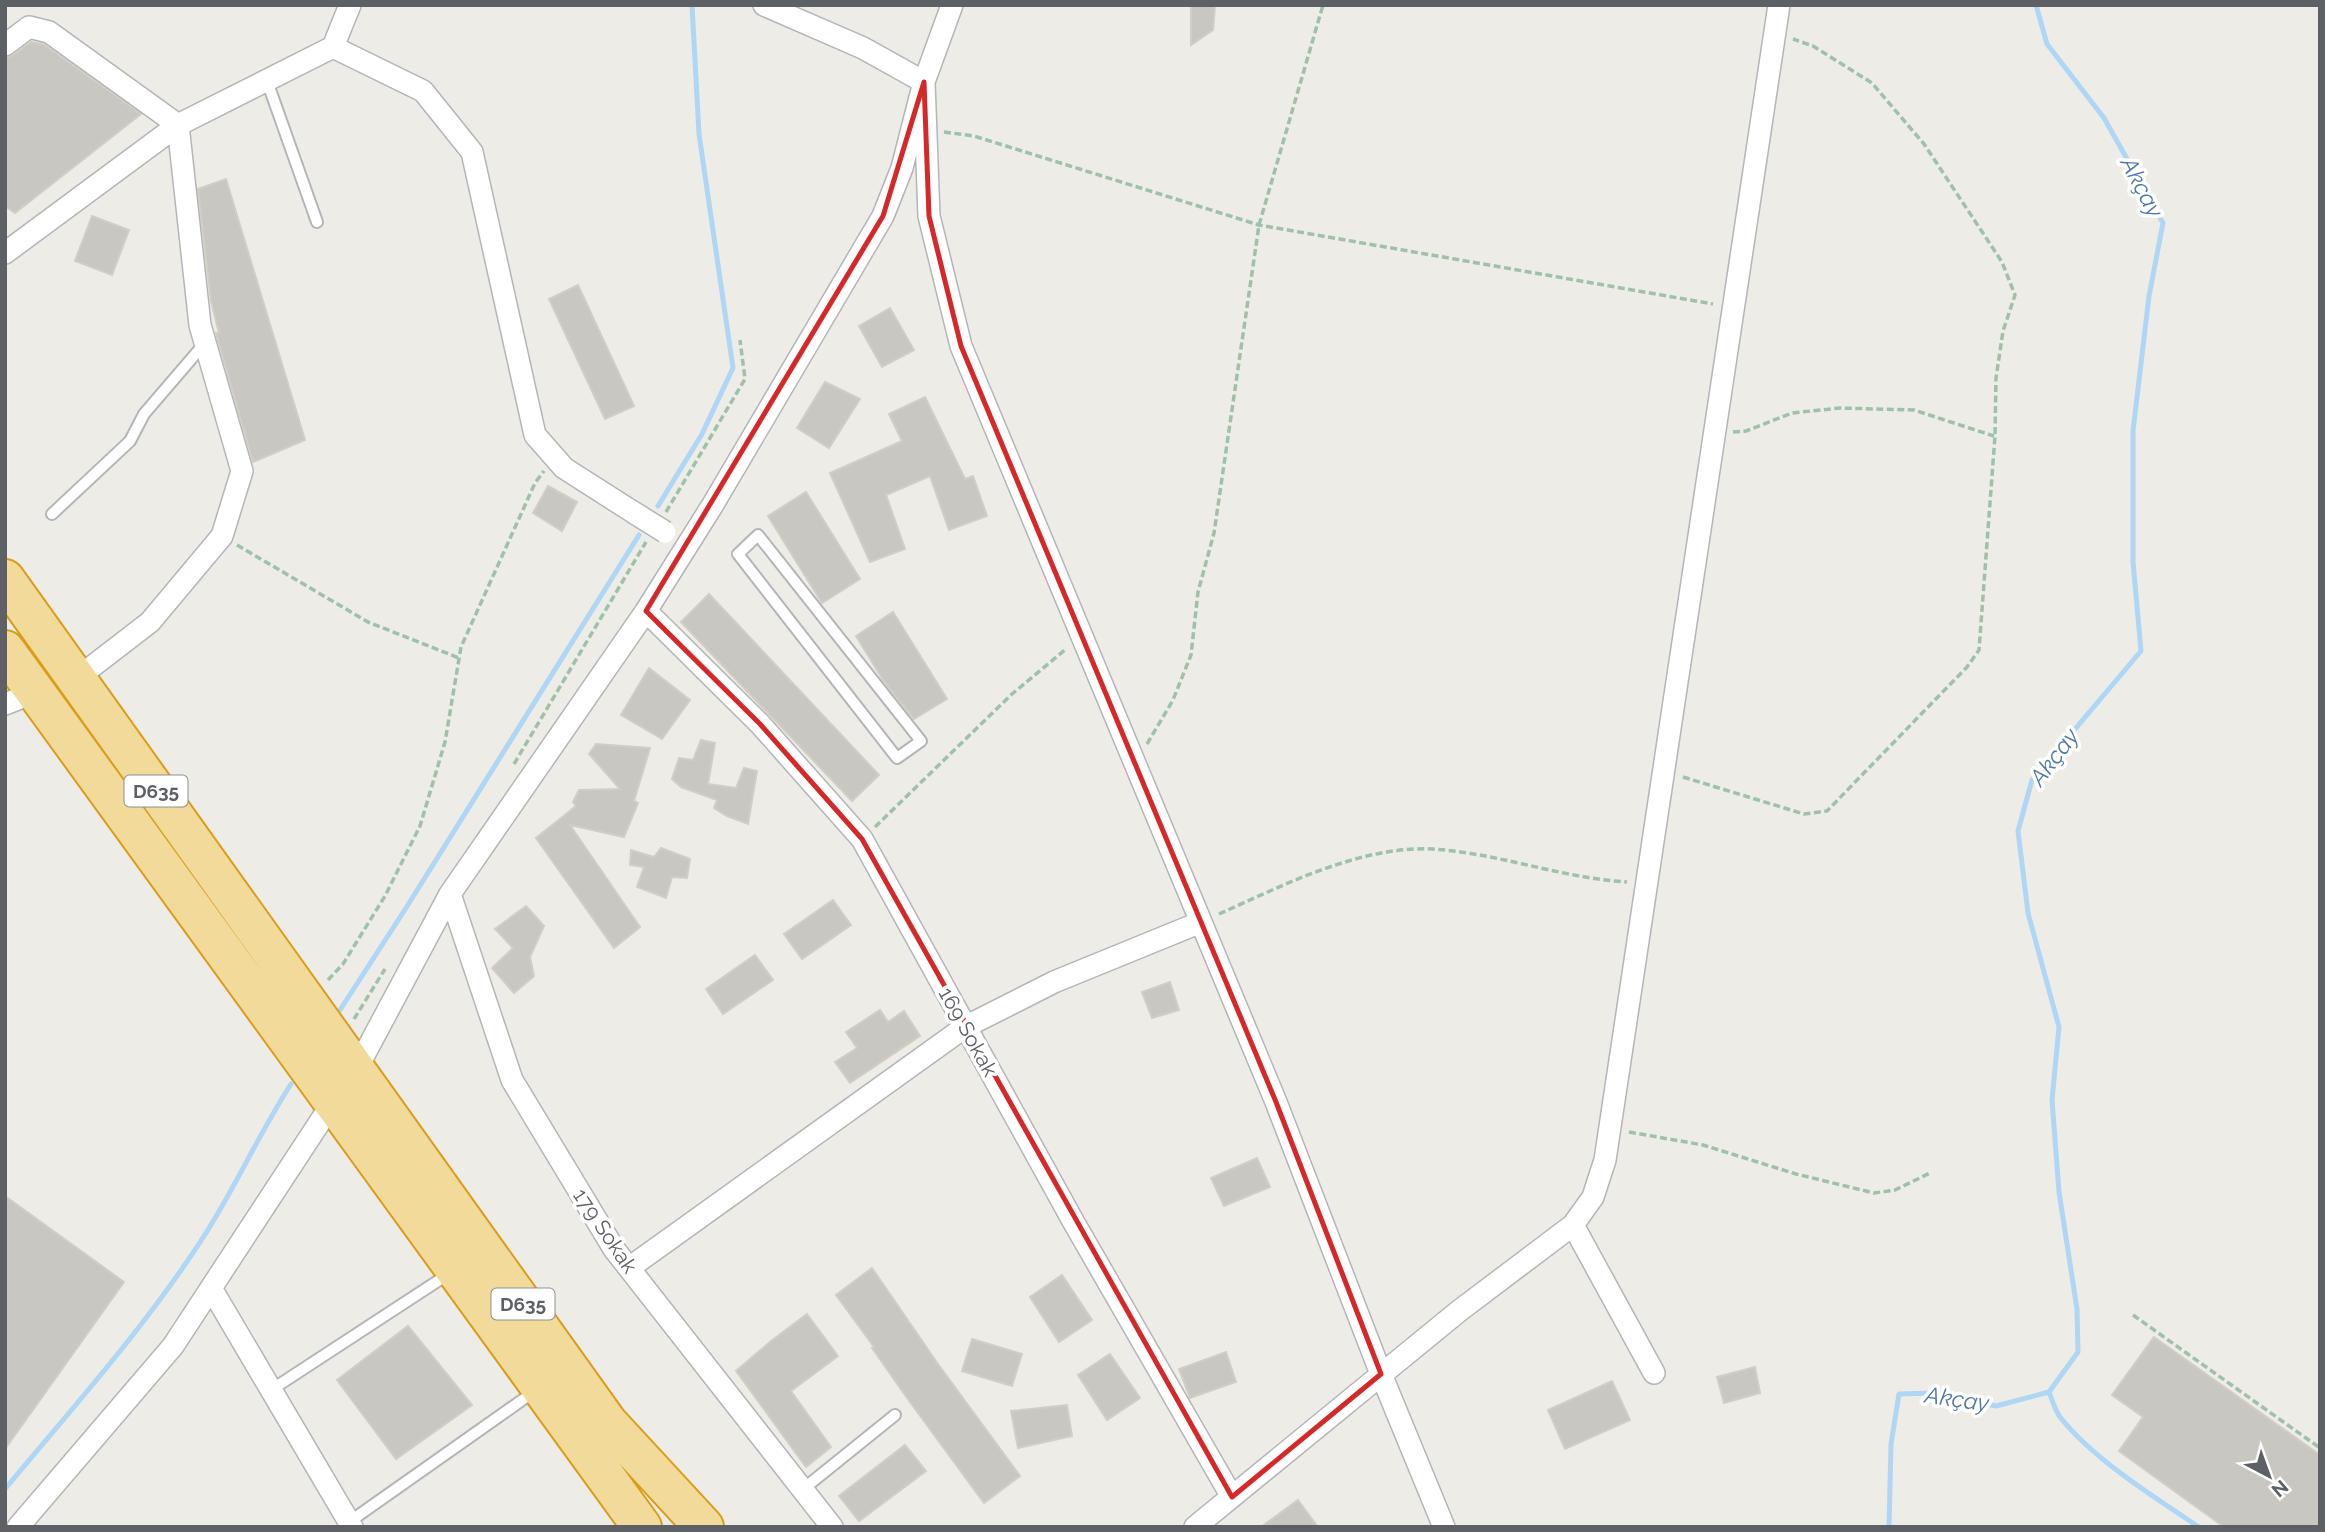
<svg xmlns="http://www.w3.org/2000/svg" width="2325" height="1532" font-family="Raleway,sans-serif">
	<rect width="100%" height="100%" fill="#eeece6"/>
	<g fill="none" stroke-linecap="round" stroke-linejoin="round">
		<path stroke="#afd6f5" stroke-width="5" d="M 658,506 L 702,434 L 733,368 L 699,134 L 692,5
			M 340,1010 L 406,908 L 639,535
			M 2049,1392 C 2052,1400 2055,1410 2060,1417 C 2092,1458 2155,1498 2199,1527
			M 5,1489 C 74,1406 148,1324 206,1233 C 237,1184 260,1132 291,1084
			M 1889,1527 L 1891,1444 L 1899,1394 L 1934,1393 L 1996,1406 L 2049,1392 L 2078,1352 L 2077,1309 L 2059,1192 L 2052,1100 L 2059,1027 L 2028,913 L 2018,831 L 2032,780 L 2141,651 L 2133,562 L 2133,431 L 2149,296 L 2163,223 L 2104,118 L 2047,44 L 2036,5"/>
	</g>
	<path fill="#c9c7c2" stroke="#d2cec5" stroke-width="2" d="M 1191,5 L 1215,5 L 1213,30 L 1191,45 Z
		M 31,42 L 43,44 L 141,114 L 15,213 L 5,206 L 5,58 L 13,55 Z
		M 226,179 L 305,440 L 253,462 L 216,333 L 219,333 L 211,301 L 198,189 Z
		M 92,216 L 129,230 L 112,275 L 75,261 Z
		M 578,285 L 634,406 L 605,419 L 549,299 Z
		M 890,308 L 914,350 L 882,367 L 859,326 Z
		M 825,382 L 860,399 L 829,448 L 797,428 Z
		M 925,397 L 965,479 L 973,476 L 987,516 L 949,530 L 930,476 L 886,495 L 905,549 L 870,562 L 830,473 L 902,441 L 889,414 Z
		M 548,486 L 577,502 L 562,531 L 533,513 Z
		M 806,492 L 860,579 L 822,603 L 768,516 Z
		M 709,594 L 879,775 L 852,801 L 681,622 Z
		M 893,612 L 947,699 L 914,719 L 883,680 L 856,636 Z
		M 649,668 L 690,700 L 662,739 L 621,715 Z
		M 701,740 L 715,743 L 708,784 L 736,788 L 744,768 L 757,771 L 748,824 L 727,816 L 714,808 L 717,800 L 681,787 L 672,779 L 679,758 L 693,760 Z
		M 596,744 L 650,748 L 634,801 L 638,803 L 624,837 L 570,825 L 640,927 L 614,948 L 536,838 L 576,806 L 573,802 L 579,790 L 620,789 L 589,754 Z
		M 661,848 L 690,859 L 687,878 L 672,877 L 666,898 L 637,887 L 644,867 L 630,865 L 631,850 L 654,857 Z
		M 833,900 L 851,925 L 802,959 L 784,934 Z
		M 526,906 L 544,926 L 530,957 L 534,976 L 514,993 L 492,968 L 513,948 L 495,929 Z
		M 755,955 L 773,980 L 723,1014 L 706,989 Z
		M 1170,982 L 1179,1010 L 1152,1018 L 1142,992 Z
		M 880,1010 L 888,1022 L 904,1011 L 920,1036 L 850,1083 L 835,1062 L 857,1048 L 846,1032 Z
		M 1257,1158 L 1270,1187 L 1224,1206 L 1211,1178 Z
		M 5,1196 L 124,1282 L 5,1449 Z
		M 872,1268 L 938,1364 L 1020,1476 L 984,1503 L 907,1398 L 872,1348 L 874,1347 L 836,1295 Z
		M 1062,1275 L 1092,1320 L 1059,1342 L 1030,1297 Z
		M 807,1314 L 838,1356 L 791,1391 L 831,1447 L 806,1467 L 736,1371 L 771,1341 Z
		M 408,1326 L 472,1405 L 396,1459 L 337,1380 Z
		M 2154,1337 L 2320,1455 L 2320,1527 L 2224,1527 L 2119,1451 L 2143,1417 L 2112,1395 Z
		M 972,1339 L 1022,1354 L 1012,1386 L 962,1371 Z
		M 1226,1352 L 1236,1382 L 1190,1398 L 1179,1369 Z
		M 1110,1354 L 1140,1398 L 1107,1420 L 1078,1375 Z
		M 1755,1367 L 1760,1393 L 1724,1403 L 1717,1377 Z
		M 1612,1381 L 1630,1420 L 1565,1449 L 1548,1410 Z
		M 1067,1405 L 1072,1436 L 1018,1448 L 1011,1411 Z
		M 905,1445 L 926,1471 L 859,1521 L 839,1496 Z
		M 1298,1500 L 1318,1527 L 1261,1527 Z"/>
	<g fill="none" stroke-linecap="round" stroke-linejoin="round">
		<g stroke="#b3b5b9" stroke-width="14">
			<path id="lane" d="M 267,81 L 317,222
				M 52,514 L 130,441 L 144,414 L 205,343
				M 758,535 L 921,741 L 897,758 L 738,554 Z
				M 271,1390 L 450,1273
				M 802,1490 L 895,1415
				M 349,1522 L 535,1391"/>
		</g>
		<g stroke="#b3b5b9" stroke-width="24">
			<path id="street" d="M 952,5 L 924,82 L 929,216 L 961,346 L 1276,1102 L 1381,1374 L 1444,1527
				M 5,45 L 29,27 L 49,32 L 178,125 L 200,325 L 242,471 L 222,536 L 150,622 L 76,679
				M 333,47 L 423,91 L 472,152 L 535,435 L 564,468 L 633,512
				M 5,253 L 178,125 L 333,47 L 350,5
				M 646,611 L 760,724 L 862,839 L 1073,1221 L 1232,1497
				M 5,704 L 36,692
				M 450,894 L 512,1080 L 614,1249 L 832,1527
				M 356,1070 L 450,894 L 646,611 L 712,506 L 883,216 L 902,168 L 924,82 L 863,48 L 764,5
				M 1573,1225 L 1654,1373
				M 629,1268 L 965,1027 L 1054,982 L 1201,922
				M 211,1288 L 352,1527
				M 18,1527 L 173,1346 L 333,1102
				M 1195,1527 L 1459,1311 L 1573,1225 L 1593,1197 L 1605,1160 L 1779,5"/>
		</g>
		<g stroke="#d99d1b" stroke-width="42">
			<path id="highway" d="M 5,579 L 608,1423 L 704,1527
				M 5,650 L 642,1527"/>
		</g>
		<path stroke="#9ec1a8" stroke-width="3.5" stroke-dasharray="7 3.5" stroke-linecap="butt" d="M 944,132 L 974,136 L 1259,225 L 1713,304
			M 1733,432 L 1746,431 L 1792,413 L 1840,408 L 1914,410 L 1994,436
			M 666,512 L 745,379 L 740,340
			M 237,545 L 368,622 L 459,658
			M 1147,744 L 1173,700 L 1191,655 L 1198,592 L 1214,533 L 1259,225 L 1323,5
			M 514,764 L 646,542
			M 1683,777 L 1804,814 L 1827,811 L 1967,667 L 1979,650 L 1995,436 L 1996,378 L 2003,331 L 2015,295 L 2002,262 L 1924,144 L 1872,83 L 1813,46 L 1793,39
			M 875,827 L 1012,694 L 1066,649
			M 1219,914 C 1284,885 1359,846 1432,849 C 1498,853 1561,878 1627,882
			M 328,980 L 343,964 L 385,896 L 420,826 L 445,742 L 461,647 L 535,483 L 544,471
			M 354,1019 L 385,969
			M 1629,1132 L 1703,1145 L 1796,1174 L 1874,1193 L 1895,1190 L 1930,1173
			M 2133,1315 L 2320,1448"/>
		<use href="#lane" stroke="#fff" stroke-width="10"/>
		<use href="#street" stroke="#fff" stroke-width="21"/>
		<use href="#highway" stroke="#f1da9a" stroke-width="38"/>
		<g stroke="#b3b5b9" stroke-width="24" stroke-linecap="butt">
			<path id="street-bridge" d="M 633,512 L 665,532"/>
		</g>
		<use href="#street-bridge" stroke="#fff" stroke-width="21"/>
	</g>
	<path fill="none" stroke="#d62828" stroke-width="5" stroke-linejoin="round" d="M 924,82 L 929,216 L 961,346 L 1276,1102 L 1381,1374 L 1232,1497 L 862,839 L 760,724 L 646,611 L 883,216 Z"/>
	<g text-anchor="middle" stroke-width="7" stroke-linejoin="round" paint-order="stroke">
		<g fill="#fff" stroke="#8e9092" stroke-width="2">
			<rect x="124.5" y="775.5" width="63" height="31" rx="5"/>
			<rect x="491.5" y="1288.5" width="63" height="31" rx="5"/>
		</g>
		<g font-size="19" font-weight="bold" fill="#5d6064">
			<text x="156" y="798">D635</text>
			<text x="523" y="1311">D635</text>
		</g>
		<g font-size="21" fill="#5d6064" stroke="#fff">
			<text transform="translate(968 1032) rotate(61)" y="7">169 Sokak</text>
			<text transform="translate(605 1231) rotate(56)" y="7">179 Sokak</text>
		</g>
		<g font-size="23" font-style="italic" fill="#4d78a6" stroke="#fff">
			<text transform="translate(2142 187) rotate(62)" y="8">Akçay</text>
			<text transform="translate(2054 757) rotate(-53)" y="8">Akçay</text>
			<text transform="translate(1957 1399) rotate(8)" y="8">Akçay</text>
		</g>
	</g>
	<rect width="2325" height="1532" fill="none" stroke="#5d6064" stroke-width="14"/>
	<g transform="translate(2269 1476) rotate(139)" stroke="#ffffff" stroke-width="5" paint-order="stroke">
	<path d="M0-5L12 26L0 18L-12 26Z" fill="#5d6064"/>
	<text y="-10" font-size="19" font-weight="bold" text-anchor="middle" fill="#5d6064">N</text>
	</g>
</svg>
